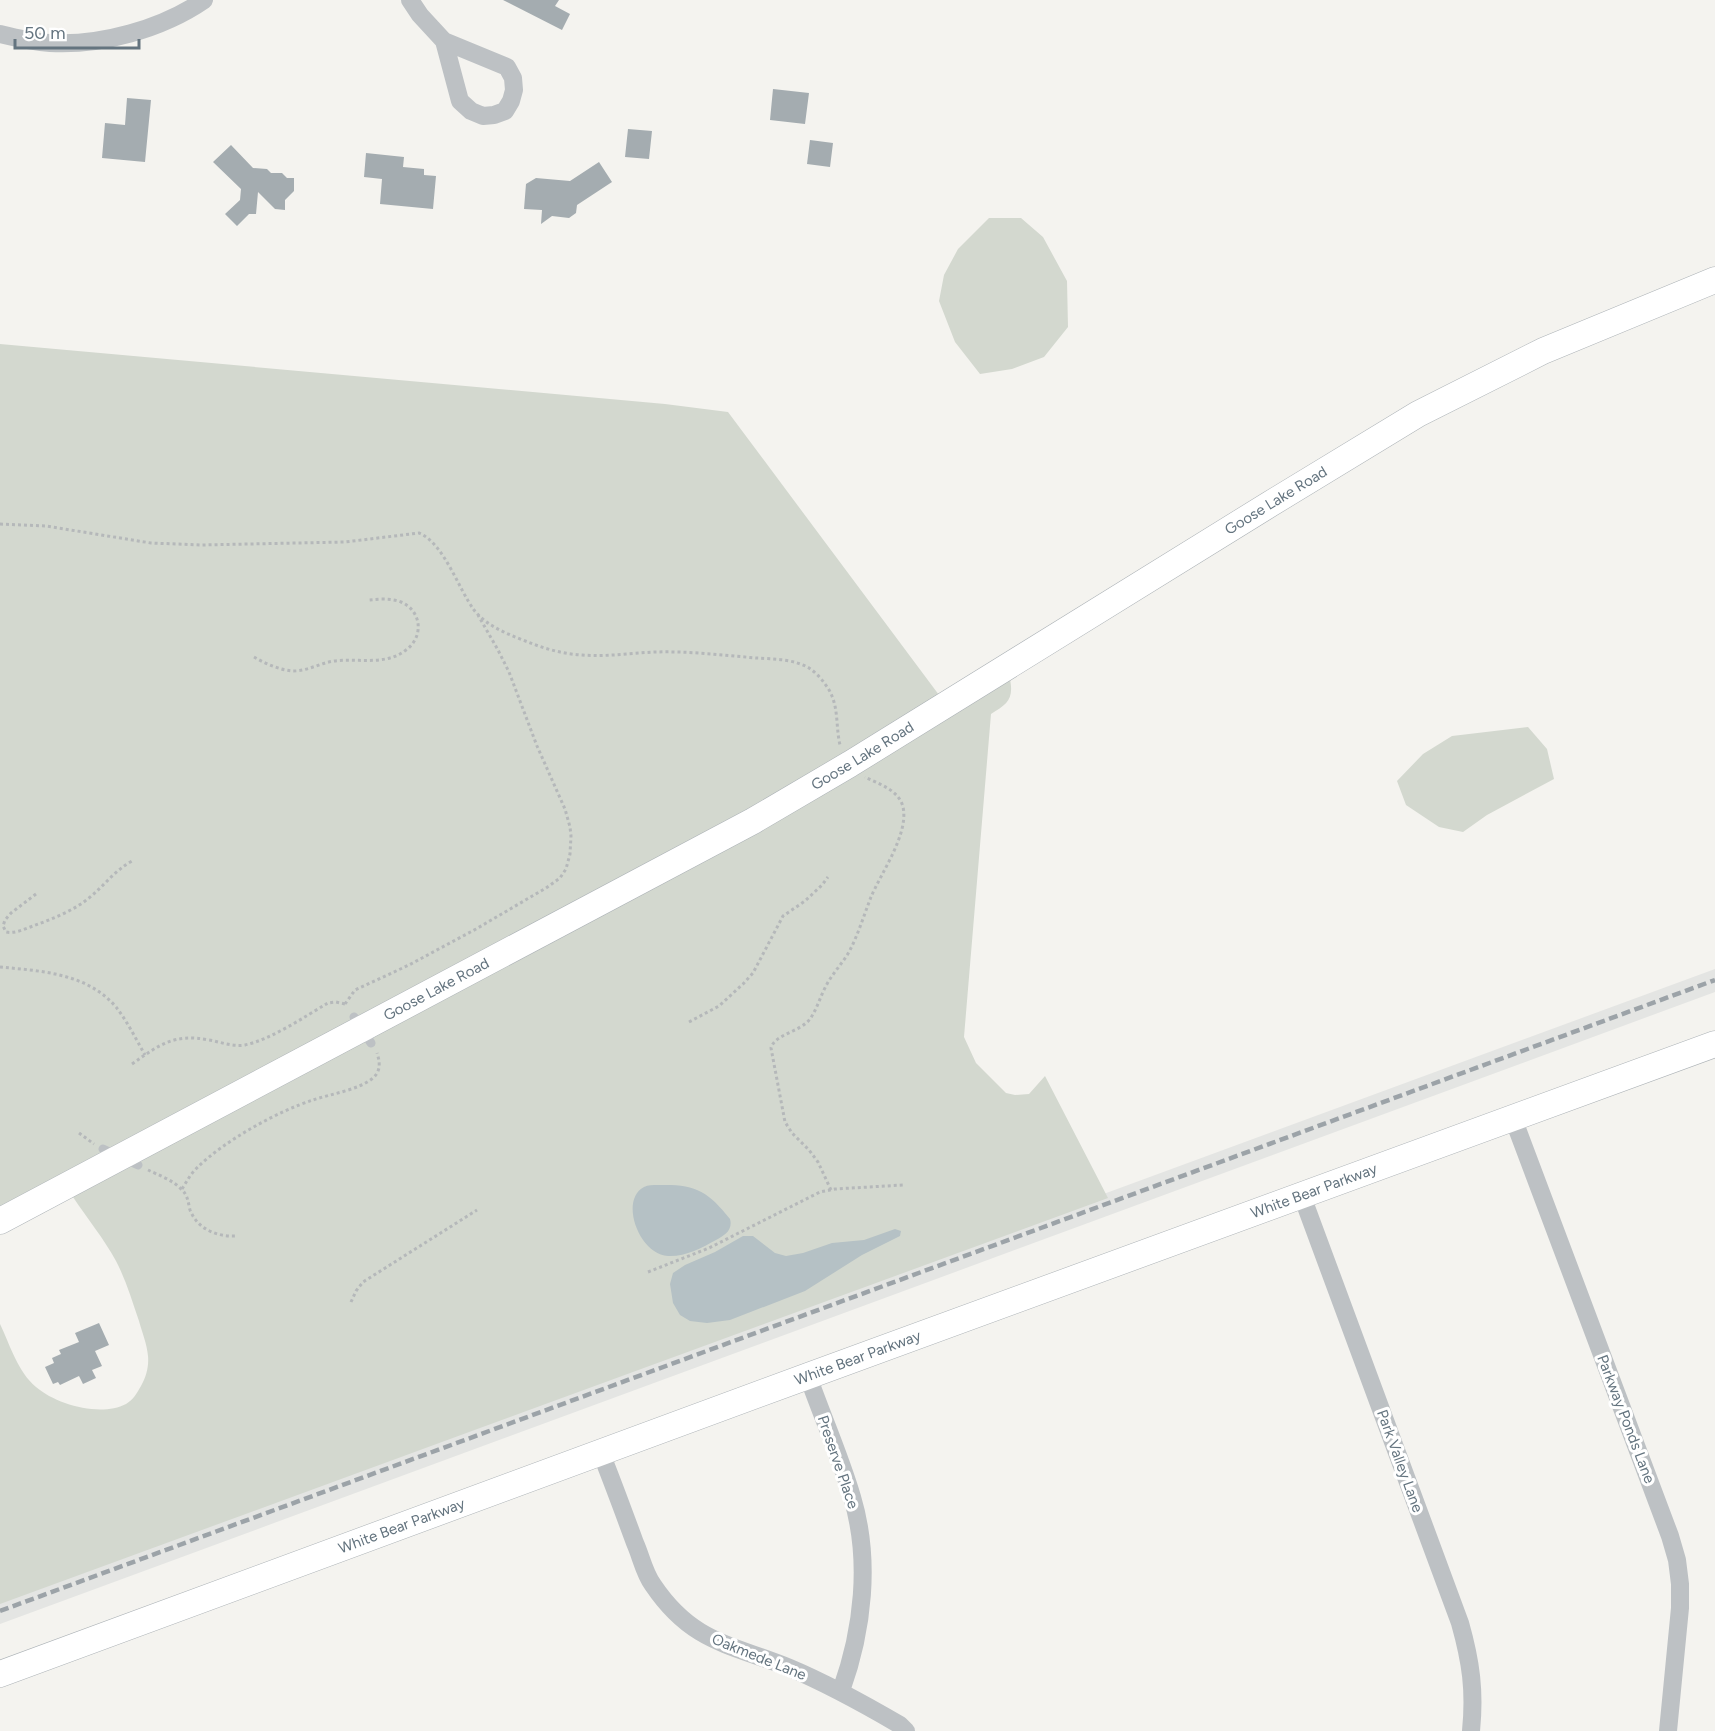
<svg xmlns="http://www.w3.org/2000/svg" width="1715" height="1731" font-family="Figtree,sans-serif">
	<rect width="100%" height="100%" fill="#f4f3ef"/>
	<path fill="#e4e5e3" d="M 1715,969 L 1715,992 L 0,1624 L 0,1600 Z"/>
	<path fill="#d3d8cf" d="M 989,218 L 1021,218 L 1043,237 L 1067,281 L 1068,327 L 1044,357 L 1012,369 L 980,374 L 955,342 L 939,301 L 944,275 L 958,249 Z
		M 0,344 L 665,404 L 728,412 L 939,695 L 875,735 L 743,813 L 0,1207 Z
		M 1010,679 C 1014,700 1007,704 991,714 L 964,1037 L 976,1063 L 1006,1093 L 1015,1095 L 1029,1094 L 1045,1076 L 1108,1198 L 0,1604 L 0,1324 C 10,1345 18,1372 36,1387 C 57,1405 101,1417 126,1404 C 133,1400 137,1393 141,1386 C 146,1377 149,1367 148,1356 C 147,1344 142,1332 139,1321 C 132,1301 126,1280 116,1261 C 104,1239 87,1218 73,1197 L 768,827 Z
		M 1528,727 L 1547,749 L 1554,779 L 1487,815 L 1463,832 L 1439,827 L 1406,805 L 1397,781 L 1423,754 L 1452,736 Z"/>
	<path fill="#b5c1c5" d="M 658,1185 C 695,1184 707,1190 730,1219 C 733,1230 725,1235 716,1240 C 702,1248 684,1257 668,1256 C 639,1254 619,1200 644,1187 C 648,1185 653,1185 658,1185 Z
		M 895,1229 L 901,1231 L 900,1236 L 862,1255 L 805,1291 L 730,1320 L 707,1323 L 690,1321 L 680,1315 L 673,1303 L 670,1284 L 673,1273 L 685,1265 L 715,1252 L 743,1236 L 753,1236 L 775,1253 L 786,1256 L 803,1253 L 832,1243 L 864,1240 Z"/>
	<path fill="#a4acb0" d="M 503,0 L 559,0 L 555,6 L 570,14 L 562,30 Z
		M 773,89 L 809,93 L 805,124 L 770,120 Z
		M 127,98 L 151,100 L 145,162 L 102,158 L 105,123 L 125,125 Z
		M 628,129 L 652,131 L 649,159 L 625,157 Z
		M 810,140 L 833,143 L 830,167 L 807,164 Z
		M 231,145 L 253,168 L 267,169 L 271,173 L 282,173 L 287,178 L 294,178 L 294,191 L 285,200 L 285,210 L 275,209 L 258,192 L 256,214 L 249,214 L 237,226 L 225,214 L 240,200 L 241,189 L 213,162 Z
		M 366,153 L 404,157 L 403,167 L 424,169 L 424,175 L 436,176 L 433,209 L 380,204 L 382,179 L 364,177 Z
		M 599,162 L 612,182 L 577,205 L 576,213 L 569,218 L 552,216 L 541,224 L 542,210 L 524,209 L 526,184 L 536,178 L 570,181 Z
		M 99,1323 L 109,1345 L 95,1351 L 102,1366 L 92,1370 L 96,1378 L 83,1384 L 79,1376 L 60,1385 L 58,1382 L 53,1384 L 45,1367 L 54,1363 L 52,1358 L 61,1354 L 59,1350 L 79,1342 L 75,1333 Z"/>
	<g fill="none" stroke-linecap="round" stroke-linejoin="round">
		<g stroke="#adb3b7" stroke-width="27">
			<g id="secondary">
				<path id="s1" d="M 0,1221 L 753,821 L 850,764 L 1270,504 L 1418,414 L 1543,351 L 1715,280"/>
				<path id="s2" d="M 0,1674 L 808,1376 L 1715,1044"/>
			</g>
		</g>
		<path stroke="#b5b8ba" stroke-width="3" stroke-dasharray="3 3" stroke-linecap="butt" d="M 0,524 L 46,526 L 151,543 L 201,545 L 345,542 L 419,533 C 444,543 459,590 474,610 C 488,628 513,636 533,644 C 549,650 565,654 582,655 C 607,657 631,653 655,652 C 688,651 722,655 756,658 C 773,659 794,659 809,668 C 815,672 821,678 825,684 C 840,703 835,724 840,745
			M 254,657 C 266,664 280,670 293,671 C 308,671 320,663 334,661 C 358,658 386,666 406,650 C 424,637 422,611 401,602 C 391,598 379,599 369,600
			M 36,894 L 11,913 L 5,920 L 3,926 L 6,932 C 15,934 24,929 33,926 C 52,919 73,911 89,898 C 104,886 114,871 132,861
			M 0,967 C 41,971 87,973 116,1007 C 127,1021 136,1039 145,1055
			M 345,1004 L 355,990 L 409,965 L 476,929 L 546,888 L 560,878 L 566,869 L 570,854 L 571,836 L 570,827 L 565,809 L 537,746 L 509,672 L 498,650 L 478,615
			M 689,1022 L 719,1006 L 743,984 L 753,973 L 783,916 L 805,901 L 822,885 L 828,877
			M 132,1064 C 159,1045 174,1033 209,1040 C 221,1042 232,1047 245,1045 C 272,1039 304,1017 328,1003 L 336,1002 L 345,1004
			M 79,1133 L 94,1144
			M 148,1170 C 158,1175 173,1180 181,1189 C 188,1195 188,1202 190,1210 C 198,1230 218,1237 237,1236
			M 182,1189 C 187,1181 191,1173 198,1167 C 224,1141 278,1111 313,1100 C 330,1094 359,1090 373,1078 C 381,1071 380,1062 377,1053
			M 831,1190 L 818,1162 L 809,1150 L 792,1133 L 785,1122 L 771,1048 C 775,1034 800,1032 810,1019 C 817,1009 820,997 826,986 C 832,974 842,964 849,952 C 858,935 864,915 871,897 C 881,873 909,834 903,807 C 899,790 879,784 865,777
			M 648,1272 L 709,1248 L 820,1192 L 835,1189 L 903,1185
			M 351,1302 L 356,1291 L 363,1282 L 477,1210"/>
		<path stroke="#bdc1c4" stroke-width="9" d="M 354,1017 L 371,1043
			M 103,1149 L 138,1165"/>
		<path stroke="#bdc1c4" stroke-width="18" d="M 410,0 L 420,15 L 444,41 L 507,67 L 513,78 L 514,90 L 511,101 L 505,111 L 494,115 L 483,116 L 471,111 L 460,101 L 444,41
			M 0,34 C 16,38 33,42 50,43 C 100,46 162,29 204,0
			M 1513,1118 L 1670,1536 L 1677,1560 L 1680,1584 L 1680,1608 L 1668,1731
			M 1302,1196 L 1460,1623 C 1471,1662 1475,1691 1471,1731
			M 808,1376 C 822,1416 840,1456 852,1497 C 871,1560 863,1630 841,1691
			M 601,1453 C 613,1483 624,1513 635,1543 C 641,1556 644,1573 653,1585 C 692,1643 731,1644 790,1668 C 828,1684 864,1704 900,1725 L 906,1731"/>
		<use href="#secondary" stroke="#fff" stroke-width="26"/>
		<path stroke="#9ca3a8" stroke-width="4.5" stroke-dasharray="9 4.5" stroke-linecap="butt" d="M 0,1611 L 1715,980"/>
	</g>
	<g text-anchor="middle" stroke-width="6" stroke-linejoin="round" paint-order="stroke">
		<g font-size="15" fill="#64747f" stroke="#fff">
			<text dy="5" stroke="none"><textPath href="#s1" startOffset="1466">Goose Lake Road</textPath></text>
			<text dy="5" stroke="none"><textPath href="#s1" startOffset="980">Goose Lake Road</textPath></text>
			<text dy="5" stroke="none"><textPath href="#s1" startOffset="494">Goose Lake Road</textPath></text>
			<text dy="5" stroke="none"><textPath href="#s2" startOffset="1400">White Bear Parkway</textPath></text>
			<text dy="5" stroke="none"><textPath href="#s2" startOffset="914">White Bear Parkway</textPath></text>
			<text transform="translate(1626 1419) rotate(69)" y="5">Parkway Ponds Lane</text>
			<text transform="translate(1400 1461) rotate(70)" y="5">Park Valley Lane</text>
			<text transform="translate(838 1462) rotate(71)" y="5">Preserve Place</text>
			<text dy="5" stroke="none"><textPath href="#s2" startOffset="428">White Bear Parkway</textPath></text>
			<text transform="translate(759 1657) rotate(22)" y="5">Oakmede Lane</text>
		</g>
	</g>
	<path d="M15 39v9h124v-9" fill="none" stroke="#64747f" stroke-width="3"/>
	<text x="24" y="39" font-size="18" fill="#64747f" stroke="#ffffff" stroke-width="4.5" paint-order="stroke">50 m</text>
</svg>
